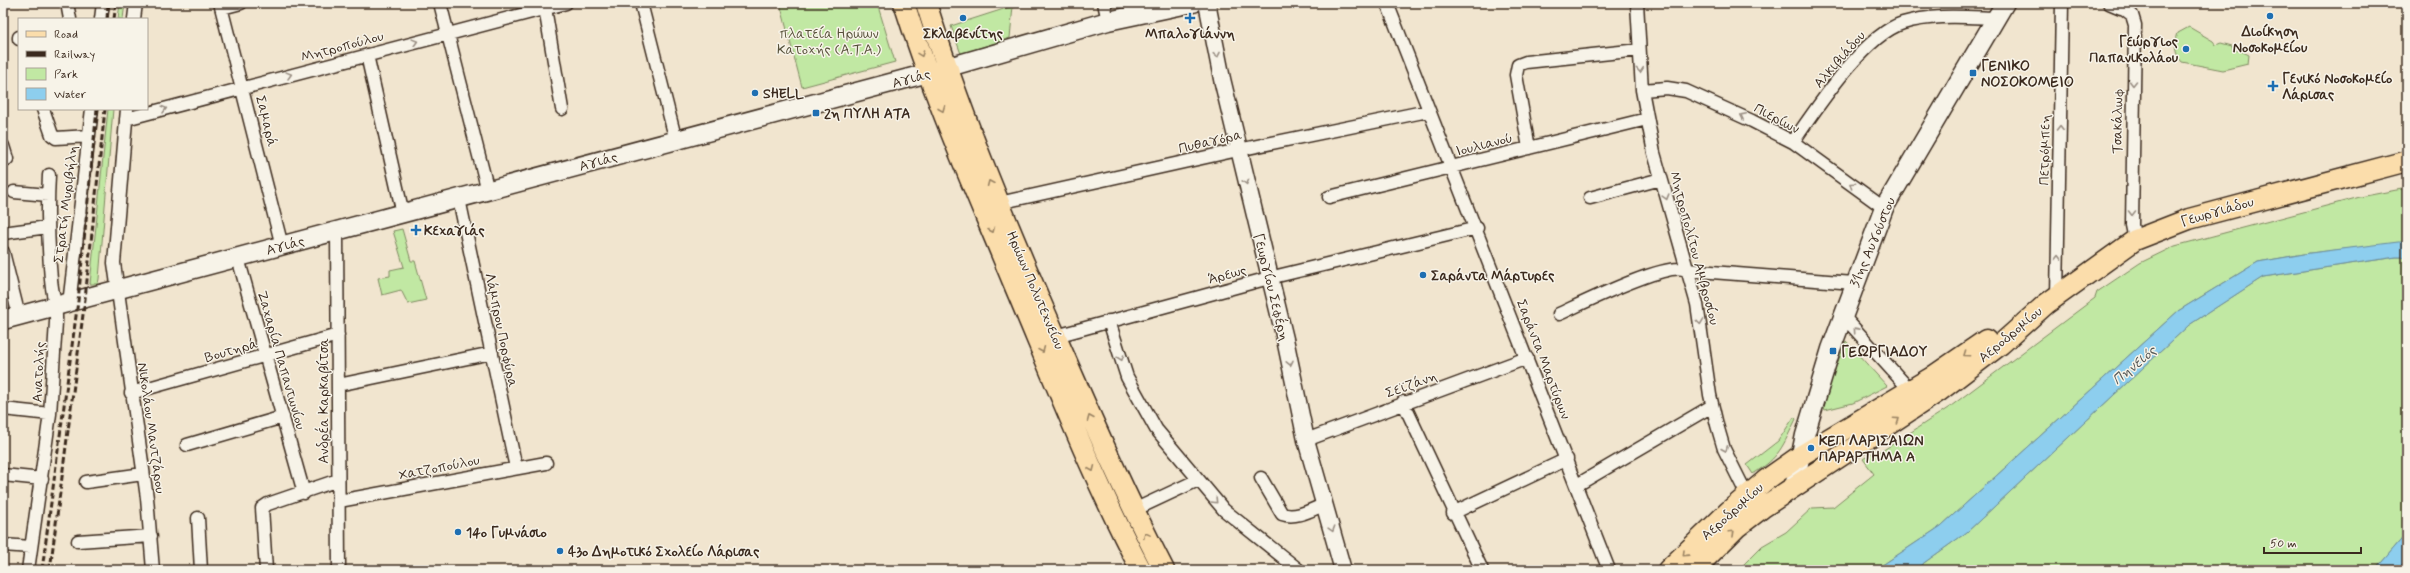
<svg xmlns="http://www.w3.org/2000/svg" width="2410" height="573" font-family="Mynerve,sans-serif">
	<rect width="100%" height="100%" fill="#f1e5cf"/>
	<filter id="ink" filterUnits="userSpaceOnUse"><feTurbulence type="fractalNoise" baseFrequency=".025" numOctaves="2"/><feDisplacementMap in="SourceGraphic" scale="8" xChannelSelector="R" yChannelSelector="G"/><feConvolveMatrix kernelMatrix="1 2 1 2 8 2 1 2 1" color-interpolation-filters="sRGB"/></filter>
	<g filter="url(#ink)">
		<path fill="#c1e8a3" stroke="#7e8960" d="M 120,3 L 125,3 L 123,19 L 118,19 Z
			M 780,3 L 877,3 L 895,62 L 802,87 Z
			M 1013,6 L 1010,38 L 961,54 L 951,26 Z
			M 2189,27 L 2213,41 L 2216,45 L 2221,43 L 2232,46 L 2233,51 L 2239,50 L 2249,55 L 2248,64 L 2223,70 L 2182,62 C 2174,53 2174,45 2178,33 Z
			M 108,109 L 113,109 L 99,279 L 98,284 L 90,284 Z
			M 2407,188 L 2407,242 L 2310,253 L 2258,262 L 2178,311 L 1941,526 L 1875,570 L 1738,570 L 1762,546 L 1786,532 L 1812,508 L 1833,507 L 1874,474 L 1863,459 L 1875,451 L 1882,451 L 1951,406 L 2095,298 L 2097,292 L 2140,263 L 2175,246 L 2360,197 Z
			M 402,229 L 411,261 L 415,261 L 426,300 L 408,304 L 401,290 L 382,295 L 378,278 L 390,276 L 390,270 L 404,267 L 393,231 Z
			M 2396,257 L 2407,257 L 2407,533 L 2375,570 L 1914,570 L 1967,532 L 2189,325 L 2263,277 Z
			M 1846,341 L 1887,386 L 1853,403 L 1825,410 L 1822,402 Z
			M 1794,417 L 1796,419 C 1782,447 1781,456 1753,474 L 1747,465 L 1778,441 Z"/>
		<path fill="#8dceee" stroke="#6c8c9b" d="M 2398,242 L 2407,242 L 2407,257 L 2396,257 L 2263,277 L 2189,325 L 1967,532 L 1914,570 L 1875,570 L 1941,526 L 2178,311 L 2258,262 L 2310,253 Z
			M 2407,533 L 2407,570 L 2375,570 Z"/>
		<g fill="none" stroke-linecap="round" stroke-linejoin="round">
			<g stroke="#3b2a1e" stroke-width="15">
				<path id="minor" d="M 67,3 L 70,19
					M 220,3 L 282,246
					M 440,3 L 488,191
					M 641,3 L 676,141
					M 1104,3 L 1108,21
					M 1387,3 L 1609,570
					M 1637,3 L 1642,90 L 1654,153 L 1697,304 L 1710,395 L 1717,425 L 1724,449 L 1747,495
					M 2109,3 L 2121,8 L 2128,5
					M 2122,7 L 2132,15 L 2135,25 L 2132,225 L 2135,240
					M 222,8 L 241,3
					M 545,8 L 562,109
					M 101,19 L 103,3
					M 134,19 L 136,3
					M 19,37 L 19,39
					M 367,55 L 403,214
					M 1642,90 L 1667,88 L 1686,91 L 1752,121 L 1793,142 L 1884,208
					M 43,109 L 52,135 L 56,138 L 89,136
					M 127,109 L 114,263 L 147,498 L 153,570
					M 126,119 L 566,3
					M 1793,142 C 1816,109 1864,35 1903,23 C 1932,14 1965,17 1996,18
					M 3,146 L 7,159
					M 1529,148 L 1516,75 L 1518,65 L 1526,62 L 1639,50
					M 14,192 L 48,195
					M 1329,197 L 1647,119
					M 1590,198 L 1661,179
					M 459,199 L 516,468
					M 999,203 L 1238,150 L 1428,111
					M 337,231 L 339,570
					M 3,233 L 48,227
					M 3,252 L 19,316
					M 238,258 L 304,493
					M 2057,297 L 2062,3
					M 69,304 L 92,109
					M 1559,314 C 1581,304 1667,261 1686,270 L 1854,283
					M 1843,316 L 1910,390
					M 1109,321 L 1127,377 L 1156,429 L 1224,510 L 1299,570
					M 1056,336 L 1269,278 L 1477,228
					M 338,385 L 492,353
					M 131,393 L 338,335
					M 1403,402 L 1482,570
					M 3,409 L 50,414
					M 1306,440 L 1527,358
					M 187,445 L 283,417
					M 3,475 L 42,479
					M 1261,478 L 1282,514 C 1296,519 1311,510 1323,505
					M 86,482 L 143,474
					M 1577,485 L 1712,406
					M 339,501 L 546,463
					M 1134,510 L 1198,480
					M 1453,513 L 1567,459
					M 198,518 L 201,570
					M 78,541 L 151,536
					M 3,545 L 31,547
					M 28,570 L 50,414 L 56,322 C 57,307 52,294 51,279 C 48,245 47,210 49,175
					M 266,570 L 262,508 L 268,504 L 338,480"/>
			</g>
			<g stroke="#3b2a1e" stroke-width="19">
				<path id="tertiary" d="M 1207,3 L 1222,79 L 1285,339 L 1306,440 L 1343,570"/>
			</g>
			<g stroke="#3b2a1e" stroke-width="21">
				<path id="secondary" d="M 3,320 L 928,73 L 1108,21 L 1193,3
					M 1794,487 L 1805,435 L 1831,349 L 1884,208 L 2005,3"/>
			</g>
			<g stroke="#3b2a1e" stroke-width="23">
				<path id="primary" d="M 904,3 C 934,98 975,190 1013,282 C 1054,379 1092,477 1141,570
					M 926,3 C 959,109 1001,210 1045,312 C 1083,399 1120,485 1164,570
					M 1668,570 L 1729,511 L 1766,480 L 1800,456 L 1932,377 L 1986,340
					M 1694,570 L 1737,527 L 1762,508 L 1938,392 L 2001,344 L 2046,304 L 2135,240 L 2189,219 L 2407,161"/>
			</g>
			<use href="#minor" stroke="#f7f3e8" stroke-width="12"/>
			<use href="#tertiary" stroke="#f7f3e8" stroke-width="16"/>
			<use href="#secondary" stroke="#f7f3e8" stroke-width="18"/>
			<use href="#primary" stroke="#fbddab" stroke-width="20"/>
			<path stroke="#3b2a1e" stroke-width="3" stroke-dasharray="6 3" stroke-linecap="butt" d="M 107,19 L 108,3
				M 114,19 L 116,3
				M 42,570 L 78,301 L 97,109
				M 50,570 L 85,299 L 105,109"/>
		</g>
		<defs><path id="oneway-chevron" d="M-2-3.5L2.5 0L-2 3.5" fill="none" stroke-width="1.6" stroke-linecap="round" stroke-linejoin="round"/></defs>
		<g stroke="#998e83">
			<use href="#oneway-chevron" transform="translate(415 42) rotate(-15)"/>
			<use href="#oneway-chevron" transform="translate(1217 55) rotate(79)"/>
			<use href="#oneway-chevron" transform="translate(1640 70) rotate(85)"/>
			<use href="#oneway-chevron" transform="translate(289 75) rotate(-15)"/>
			<use href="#oneway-chevron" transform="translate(2133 83) rotate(91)"/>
			<use href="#oneway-chevron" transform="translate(164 109) rotate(-15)"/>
			<use href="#oneway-chevron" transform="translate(1743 116) rotate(-154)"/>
			<use href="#oneway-chevron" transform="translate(2060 128) rotate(-89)"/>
			<use href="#oneway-chevron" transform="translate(1246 182) rotate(76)"/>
			<use href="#oneway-chevron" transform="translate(1852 185) rotate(-145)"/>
			<use href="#oneway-chevron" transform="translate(1666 197) rotate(74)"/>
			<use href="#oneway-chevron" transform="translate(2132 213) rotate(90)"/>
			<use href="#oneway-chevron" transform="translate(2058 258) rotate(-89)"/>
			<use href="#oneway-chevron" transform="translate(1700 322) rotate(82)"/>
			<use href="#oneway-chevron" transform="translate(1856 330) rotate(-132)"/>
			<use href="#oneway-chevron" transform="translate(1121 358) rotate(71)"/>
			<use href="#oneway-chevron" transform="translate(1290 363) rotate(78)"/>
			<use href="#oneway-chevron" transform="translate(1725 449) rotate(67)"/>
			<use href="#oneway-chevron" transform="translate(1215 501) rotate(46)"/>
			<use href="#oneway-chevron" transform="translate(1332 529) rotate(73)"/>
		</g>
		<g stroke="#9b8464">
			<use href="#oneway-chevron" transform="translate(921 54) rotate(70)"/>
			<use href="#oneway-chevron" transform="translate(942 109) rotate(68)"/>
			<use href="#oneway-chevron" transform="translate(990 183) rotate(-113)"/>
			<use href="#oneway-chevron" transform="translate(992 230) rotate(67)"/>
			<use href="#oneway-chevron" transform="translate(1042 350) rotate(67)"/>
			<use href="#oneway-chevron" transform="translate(1966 354) rotate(145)"/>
			<use href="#oneway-chevron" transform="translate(1090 418) rotate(-113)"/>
			<use href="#oneway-chevron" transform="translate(1897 420) rotate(-34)"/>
			<use href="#oneway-chevron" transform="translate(1092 469) rotate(67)"/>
			<use href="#oneway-chevron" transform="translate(1732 533) rotate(-43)"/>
			<use href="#oneway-chevron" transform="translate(1146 535) rotate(-118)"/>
			<use href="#oneway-chevron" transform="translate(1685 554) rotate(136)"/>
		</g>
	</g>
	<g fill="#1f6fb2" stroke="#f7f3e8" stroke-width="1.5">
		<circle cx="2270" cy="16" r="4"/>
		<circle cx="963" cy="18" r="4"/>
		<path d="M1188 12h4v4h4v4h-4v4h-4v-4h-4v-4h4z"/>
		<circle cx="2186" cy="49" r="4"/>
		<rect x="1969" y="69" width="8" height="8" rx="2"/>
		<path d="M2271 80h4v4h4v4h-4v4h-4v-4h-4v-4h4z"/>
		<circle cx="755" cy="93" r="4"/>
		<rect x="812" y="109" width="8" height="8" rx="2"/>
		<path d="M414 224h4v4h4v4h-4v4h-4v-4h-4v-4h4z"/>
		<circle cx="1423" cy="275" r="4"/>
		<rect x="1829" y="347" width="8" height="8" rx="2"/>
		<circle cx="1811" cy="448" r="4"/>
		<circle cx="458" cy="532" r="4"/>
		<circle cx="560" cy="551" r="4"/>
	</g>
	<g text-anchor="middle" stroke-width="3" stroke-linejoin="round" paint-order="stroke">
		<g font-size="14" font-weight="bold" fill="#3b2a1e" stroke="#f7f3e8" text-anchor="start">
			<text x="2270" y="36" text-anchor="middle">Διοίκηση<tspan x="2270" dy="16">Νοσοκομείου</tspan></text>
			<text x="963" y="38" text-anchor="middle">Σκλαβενίτης</text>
			<text x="1190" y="38" text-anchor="middle">Μπαλογιάννη</text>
			<text x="2178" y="46" text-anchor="end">Γεώργιος<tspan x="2178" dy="16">Παπανικολάου</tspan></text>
			<text x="1981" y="70">ΓΕΝΙΚΟ<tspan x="1981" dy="16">ΝΟΣΟΚΟΜΕΙΟ</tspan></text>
			<text x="2282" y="83">Γενικό Νοσοκομείο<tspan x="2282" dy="16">Λάρισας</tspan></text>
			<text x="763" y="98">SHELL</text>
			<text x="824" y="118">2η ΠΥΛΗ ΑΤΑ</text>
			<text x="424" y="235">Κεχαγιάς</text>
			<text x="1431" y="280">Σαράντα Μάρτυρες</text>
			<text x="1841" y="356">ΓΕΩΡΓΙΑΔΟΥ</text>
			<text x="1819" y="445">ΚΕΠ ΛΑΡΙΣΑΙΩΝ<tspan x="1819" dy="16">ΠΑΡΑΡΤΗΜΑ A</tspan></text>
			<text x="466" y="537">14ο Γυμνάσιο</text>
			<text x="568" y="556">43ο Δημοτικό Σχολείο Λάρισας</text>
		</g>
		<g font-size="14" fill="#565039" stroke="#f7f3e8">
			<text x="829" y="38">πλατεία Ηρώων<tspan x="829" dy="16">Κατοχής (Α.Τ.Α.)</tspan></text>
		</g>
		<g font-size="14" fill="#3b2a1e" stroke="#f7f3e8">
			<text transform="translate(342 46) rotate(-15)" y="5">Μητροπούλου</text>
			<text transform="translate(1839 59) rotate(-49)" y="5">Αλκιβιάδου</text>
			<text transform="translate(911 78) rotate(-15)" y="5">Αγιάς</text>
			<text transform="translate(1777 118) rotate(28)" y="5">Πιερίων</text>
			<text transform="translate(267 121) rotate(76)" y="5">Σαμαρά</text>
			<text transform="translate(2117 121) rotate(-89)" y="5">Τσακάλωφ</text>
			<text transform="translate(1210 141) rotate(-13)" y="5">Πυθαγόρα</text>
			<text transform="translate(1484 144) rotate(-14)" y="5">Ιουλιανού</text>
			<text transform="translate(2044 150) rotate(-89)" y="5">Πετρόμπεη</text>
			<text transform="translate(598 161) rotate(-15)" y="5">Αγιάς</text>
			<text transform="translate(65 204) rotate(-83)" y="5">Στρατή Μυριβήλη</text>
			<text transform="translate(2217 211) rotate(-16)" y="5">Γεωργιάδου</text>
			<text transform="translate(1872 242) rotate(-67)" y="5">31ης Αυγούστου</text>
			<text transform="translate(285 245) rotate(-15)" y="5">Αγιάς</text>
			<text transform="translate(1695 248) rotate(75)" y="5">Μητροπολίτου Αμβροσίου</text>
			<text transform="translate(1227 274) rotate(-15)" y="5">Άρεως</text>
			<text transform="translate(1272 287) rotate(76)" y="5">Γεωργίου Σεφέρη</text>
			<text transform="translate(1036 290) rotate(67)" y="5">Ηρώων Πολυτεχνείου</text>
			<text transform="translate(502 330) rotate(78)" y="5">Λάμπρου Πορφύρα</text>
			<text transform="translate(2010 334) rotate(-40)" y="5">Αεροδρομίου</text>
			<text transform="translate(231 350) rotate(-16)" y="5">Βουτηρά</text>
			<text transform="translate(1544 359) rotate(69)" y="5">Σαράντα Μαρτύρων</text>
			<text transform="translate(282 360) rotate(74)" y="5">Ζαχαρία Παπαντωνίου</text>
			<text transform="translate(38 372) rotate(-87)" y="5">Ανατολής</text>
			<text transform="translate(1411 384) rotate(-20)" y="5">Σεϊζάνη</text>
			<text transform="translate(323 401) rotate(-90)" y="5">Ανδρέα Καρκαβίτσα</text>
			<text transform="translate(152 428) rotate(82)" y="5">Νικολάου Μαντζάρου</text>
			<text transform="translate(439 467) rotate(-11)" y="5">Χατζοπούλου</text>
			<text transform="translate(1732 511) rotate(-42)" y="5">Αεροδρομίου</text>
		</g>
		<g font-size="15" font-style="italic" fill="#505352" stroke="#f7f3e8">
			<text transform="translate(2134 365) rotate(-40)" y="5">Πηνειός</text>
		</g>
	</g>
	<rect width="2410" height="573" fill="none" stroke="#f7f3e8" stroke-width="16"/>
	<rect x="8" y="8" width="2394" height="557" fill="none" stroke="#3b2a1e" stroke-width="1.5" filter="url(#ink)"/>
	<rect x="18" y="18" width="130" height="92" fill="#f7f3e8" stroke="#aca397"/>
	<rect x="26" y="31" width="20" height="6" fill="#fbddab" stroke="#aca397"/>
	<text x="54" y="38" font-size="12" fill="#3b2a1e">Road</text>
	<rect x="26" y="51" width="20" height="6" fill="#3b2a1e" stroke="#aca397"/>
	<text x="54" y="58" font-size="12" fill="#3b2a1e">Railway</text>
	<rect x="26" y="68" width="20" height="12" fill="#c1e8a3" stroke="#aca397"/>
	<text x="54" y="78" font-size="12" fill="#3b2a1e">Park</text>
	<rect x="26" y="88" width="20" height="12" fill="#8dceee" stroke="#aca397"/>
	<text x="54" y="98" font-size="12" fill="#3b2a1e">Water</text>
	<path d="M2264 547v6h97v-6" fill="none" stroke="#3b2a1e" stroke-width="2"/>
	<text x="2270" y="547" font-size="12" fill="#3b2a1e" stroke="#f7f3e8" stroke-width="3" paint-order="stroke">50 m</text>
</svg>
